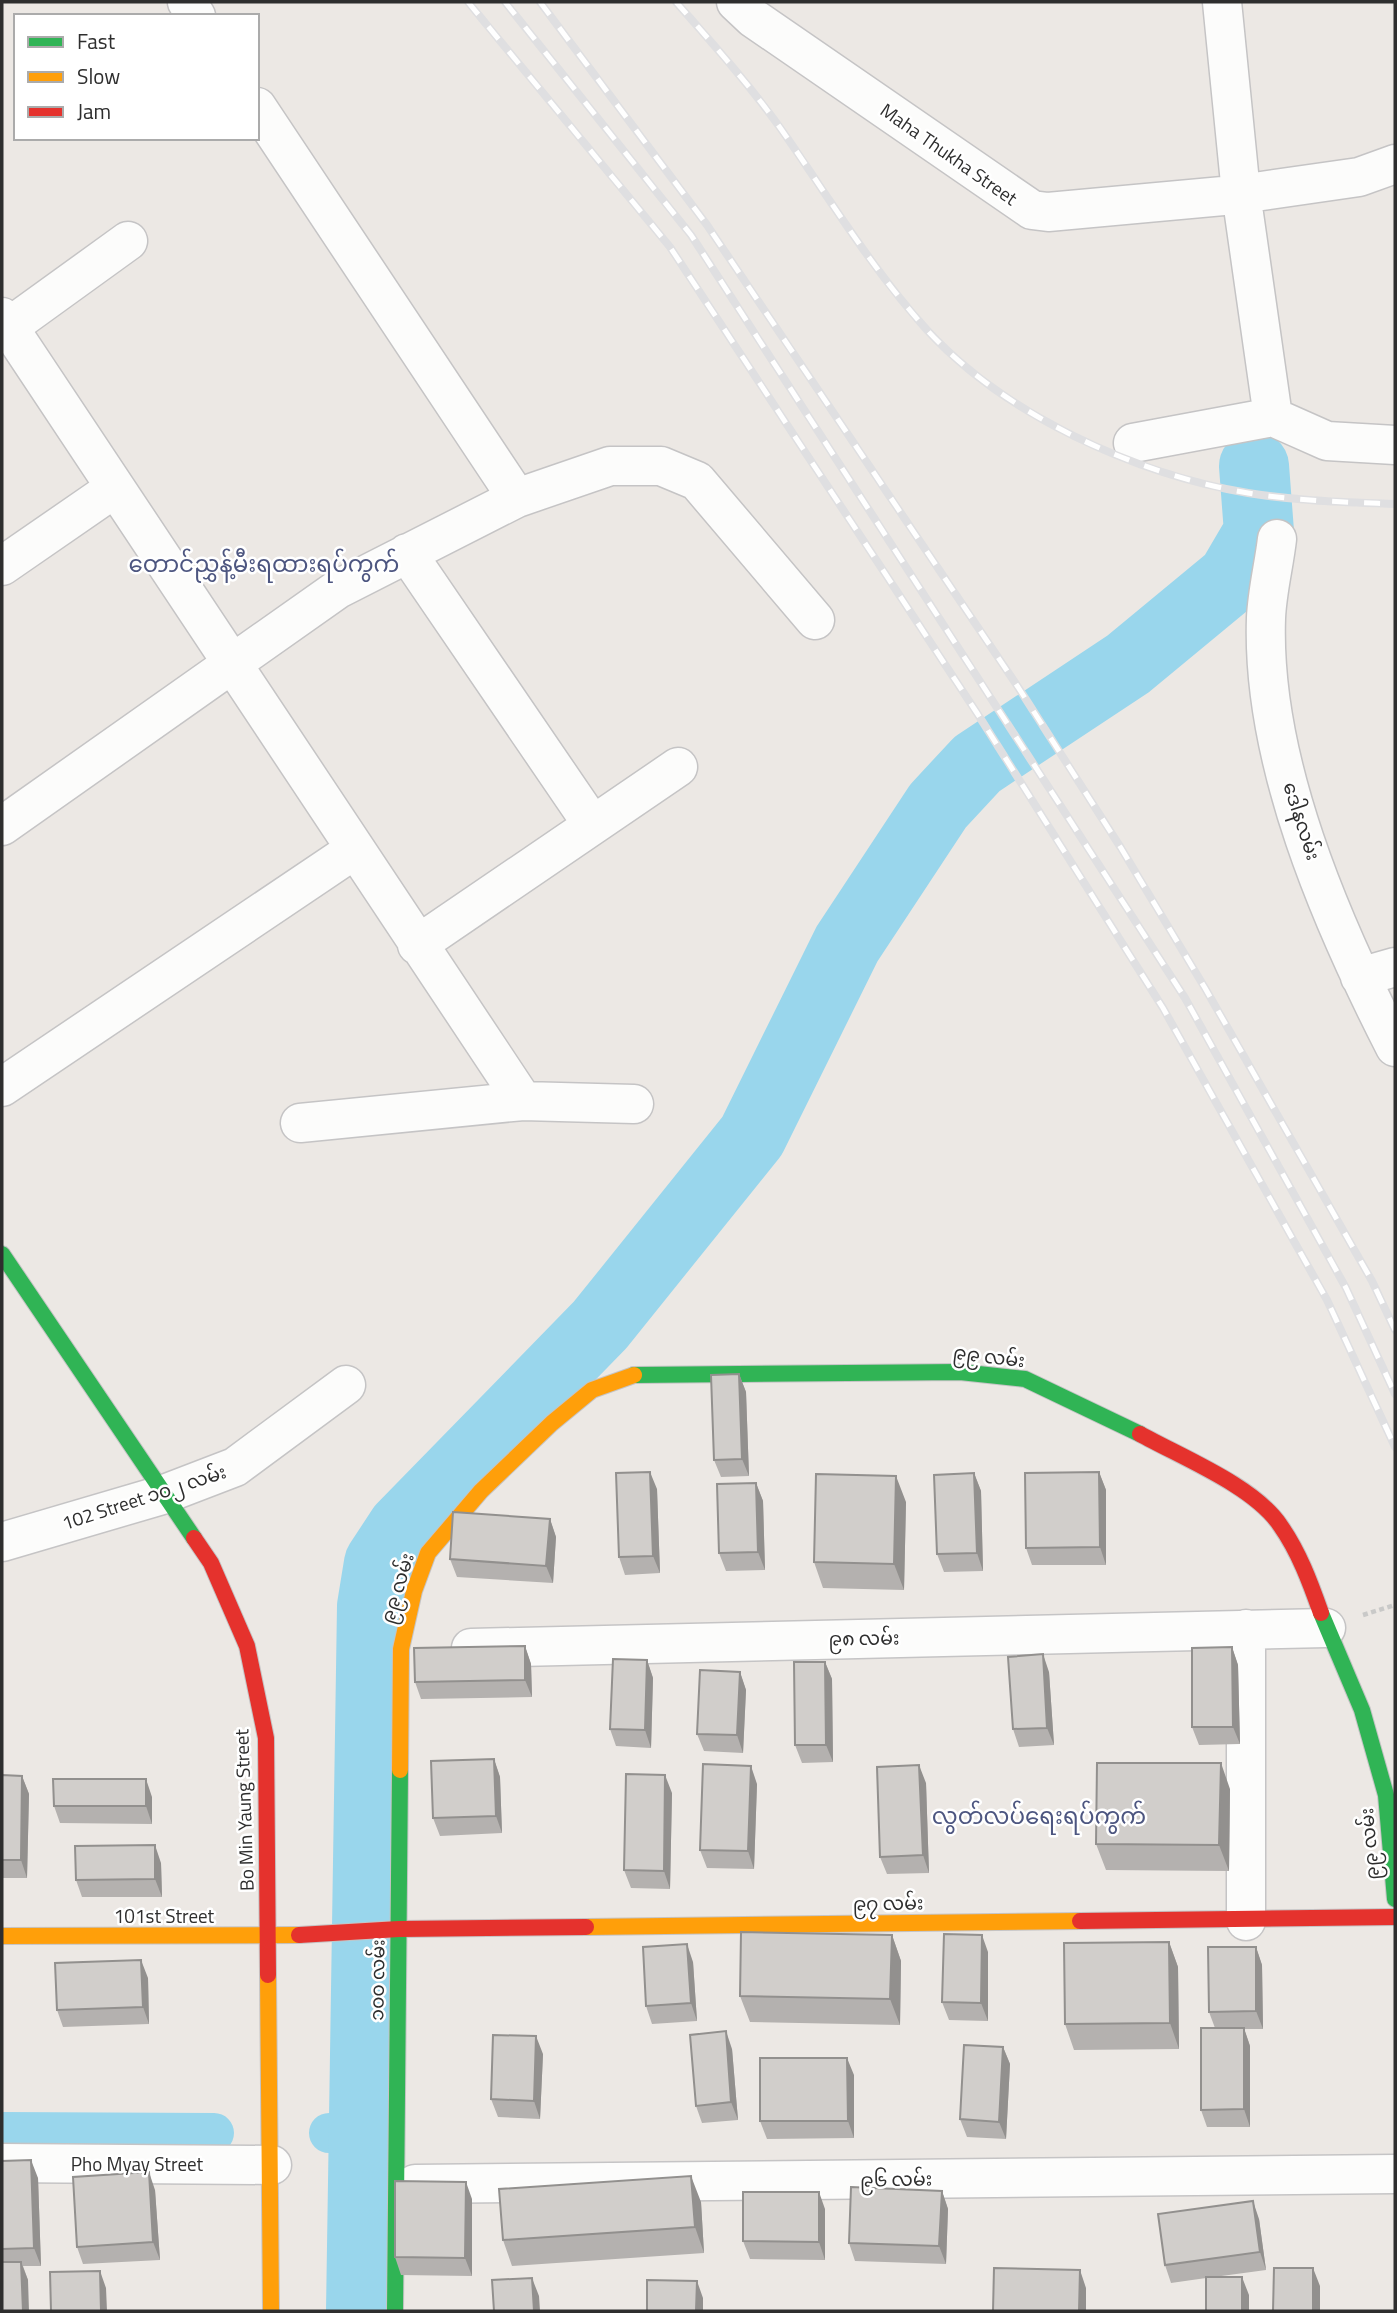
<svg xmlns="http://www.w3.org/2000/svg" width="1397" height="2313" font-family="'Titillium Web','Noto Sans Myanmar',sans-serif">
	<rect width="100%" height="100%" fill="#ece8e4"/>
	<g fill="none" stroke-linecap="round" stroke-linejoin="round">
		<path stroke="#99d6ec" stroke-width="40" d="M 2,2132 L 214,2133
			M 329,2133 L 362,2133"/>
		<path stroke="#99d6ec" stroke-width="70" d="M 361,2311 L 372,1606 L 379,1563 L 402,1528 L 600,1325 L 752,1136 L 847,944 L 938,806 L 977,764 L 1128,664 L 1232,578 L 1259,532 L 1254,466"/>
		<g stroke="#c5c4c5" stroke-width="41">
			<path id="street" d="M 187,2 L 196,16
				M 736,2 L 753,18 L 1032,210 L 1048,212 L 1234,195 L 1359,177 L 1395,164
				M 1222,2 L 1241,193 L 1273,417
				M 257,107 L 517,498
				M 2,317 L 523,1101
				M 9,327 L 128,241
				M 1273,417 L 1327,441 L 1395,445
				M 1133,443 L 1273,417
				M 1277,539 C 1274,565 1267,592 1266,618 C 1261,761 1331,922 1395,1047
				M 407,553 L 592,824
				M 2,566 L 115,488
				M 2,826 L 338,589 L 517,498 L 610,466 L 661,466 L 697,481 L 815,620
				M 417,945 L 678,767
				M 1360,977 L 1395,967
				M 2,1087 L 354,850
				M 300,1123 L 523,1101 L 634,1104
				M 2,1542 L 162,1495 L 235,1467 L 346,1385
				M 471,1648 L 1326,1628
				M 1246,1921 L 1246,1629
				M 2,2163 L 272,2165
				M 415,2184 L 1395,2174"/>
		</g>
		<g stroke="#c5c4c5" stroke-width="18">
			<path id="fast" d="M 2,1254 L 194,1538
				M 634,1375 L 960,1372 L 1025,1379 L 1140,1434
				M 1321,1613 L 1362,1710 L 1386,1795 L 1395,1899
				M 395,2311 L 400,1770"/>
		</g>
		<g stroke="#c5c4c5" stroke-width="18">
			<path id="slow" d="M 400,1770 L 401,1649 L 414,1591 L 428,1553 L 481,1491 L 552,1423 L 592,1390 L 634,1375
				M 586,1927 L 1080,1921
				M 2,1936 L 299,1935
				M 268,1975 L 271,2311"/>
		</g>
		<g stroke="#c5c4c5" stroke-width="18">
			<path id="jam" d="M 1140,1434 C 1181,1457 1254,1486 1280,1525 C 1299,1552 1310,1582 1321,1613
				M 194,1538 L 211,1563 L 247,1646 L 266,1738 L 268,1975
				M 1080,1921 L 1395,1917
				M 299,1935 L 399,1929 L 586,1927"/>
		</g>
		<path stroke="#c9c9c8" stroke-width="4.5" stroke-dasharray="5 3.5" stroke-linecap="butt" d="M 1363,1615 L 1395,1605"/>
		<use href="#street" stroke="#fcfcfb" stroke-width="38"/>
		<use href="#fast" stroke="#30b455" stroke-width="16"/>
		<use href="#slow" stroke="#ff9f0a" stroke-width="16"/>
		<use href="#jam" stroke="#e5322d" stroke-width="16"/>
		<g stroke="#dfdfe1" stroke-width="8">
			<path id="rail" d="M 468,2 L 670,247 L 977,713 L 1163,1008 L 1327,1300 L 1395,1447
				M 505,2 L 691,235 L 1185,998 L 1346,1288 L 1395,1394
				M 540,2 L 707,225 L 1018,687 L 1121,848 L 1205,988 L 1372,1281 L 1395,1330
				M 676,2 C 712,43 749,84 781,129 C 828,196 871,268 927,330 C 1005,415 1135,474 1248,493 C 1297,501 1346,502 1395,504"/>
		</g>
		<use href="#rail" stroke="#fff" stroke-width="5" stroke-dasharray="16" stroke-linecap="butt"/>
	</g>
	<path fill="#b4b1af" d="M 739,1374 L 746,1392 L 749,1476 L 721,1477 L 714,1460 Z
		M 1099,1472 L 1106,1490 L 1106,1565 L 1032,1565 L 1026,1548 Z
		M 974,1473 L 981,1491 L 983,1571 L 944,1572 L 937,1554 Z
		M 756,1483 L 763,1501 L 765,1570 L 726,1571 L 719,1553 Z
		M 657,1489 L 660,1573 L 625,1575 L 619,1557 Z
		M 906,1502 L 904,1590 L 823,1588 L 814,1562 Z
		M 550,1519 L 556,1537 L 553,1583 L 457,1577 L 450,1559 Z
		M 525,1646 L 531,1664 L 532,1697 L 421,1699 L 415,1682 Z
		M 1232,1647 L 1238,1665 L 1240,1744 L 1199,1745 L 1192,1727 Z
		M 647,1660 L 653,1678 L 651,1748 L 616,1746 L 610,1729 Z
		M 825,1662 L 832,1679 L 833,1762 L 802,1763 L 795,1745 Z
		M 740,1672 L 746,1690 L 743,1753 L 704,1751 L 697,1734 Z
		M 1049,1672 L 1054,1745 L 1019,1747 L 1013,1729 Z
		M 494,1759 L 500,1777 L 502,1833 L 440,1836 L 433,1818 Z
		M 2,1775 L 22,1776 L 29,1794 L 27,1878 L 2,1878 Z
		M 926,1783 L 929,1873 L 887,1874 L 880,1857 Z
		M 757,1784 L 754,1869 L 707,1868 L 700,1850 Z
		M 1230,1789 L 1229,1871 L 1106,1870 L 1096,1844 Z
		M 672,1793 L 670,1889 L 631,1888 L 624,1870 Z
		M 152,1797 L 152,1824 L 60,1823 L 54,1806 Z
		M 161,1863 L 162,1897 L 82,1897 L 76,1880 Z
		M 892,1935 L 901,1961 L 900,2025 L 750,2022 L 740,1996 Z
		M 1169,1942 L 1178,1967 L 1179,2049 L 1074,2050 L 1065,2024 Z
		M 1256,1947 L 1262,1965 L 1263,2029 L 1244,2029 L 1250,2046 L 1250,2127 L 1207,2127 L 1201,2110 L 1215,2028 L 1209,2012 Z
		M 988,1952 L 988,2021 L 949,2020 L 942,2002 Z
		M 693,1962 L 697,2021 L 652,2024 L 646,2006 Z
		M 148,1978 L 149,2024 L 63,2027 L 57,2010 Z
		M 1003,2047 L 1010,2064 L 1006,2139 L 967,2137 L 960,2119 Z
		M 732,2049 L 738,2120 L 702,2123 L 696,2106 Z
		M 543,2054 L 540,2119 L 498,2117 L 491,2099 Z
		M 854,2075 L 854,2138 L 767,2139 L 760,2121 Z
		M 2,2161 L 38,2178 L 41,2266 L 23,2266 L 28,2280 L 2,2311 Z
		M 155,2190 L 160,2260 L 83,2264 L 77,2247 Z
		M 942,2191 L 948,2209 L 946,2264 L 855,2261 L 849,2243 Z
		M 472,2199 L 472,2276 L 401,2275 L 395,2257 Z
		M 701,2202 L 704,2253 L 512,2266 L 503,2240 Z
		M 825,2209 L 825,2260 L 750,2259 L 743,2241 Z
		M 1259,2219 L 1266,2270 L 1214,2277 L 1249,2295 L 1206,2278 L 1171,2283 L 1165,2265 Z"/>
	<path fill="#92908e" d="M 739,1374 L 746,1392 L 749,1476 L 742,1459 Z
		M 650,1472 L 657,1489 L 660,1573 L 653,1556 Z
		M 1099,1472 L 1106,1490 L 1106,1565 L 1100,1547 Z
		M 974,1473 L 981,1491 L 983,1571 L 977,1553 Z
		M 896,1476 L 906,1502 L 904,1590 L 894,1564 Z
		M 756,1483 L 763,1501 L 765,1570 L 758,1552 Z
		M 550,1519 L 556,1537 L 553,1583 L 546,1566 Z
		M 525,1646 L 531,1664 L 532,1697 L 525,1680 Z
		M 1232,1647 L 1238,1665 L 1240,1744 L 1233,1727 Z
		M 1043,1654 L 1049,1672 L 1054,1745 L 1047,1728 Z
		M 647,1660 L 653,1678 L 651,1748 L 645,1730 Z
		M 825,1662 L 832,1679 L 833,1762 L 826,1745 Z
		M 740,1672 L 746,1690 L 743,1753 L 737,1735 Z
		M 494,1759 L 500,1777 L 502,1833 L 496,1816 Z
		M 1221,1763 L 1230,1789 L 1229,1871 L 1219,1845 Z
		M 919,1765 L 926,1783 L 929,1873 L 923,1855 Z
		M 751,1766 L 757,1784 L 754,1869 L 748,1851 Z
		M 665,1775 L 672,1793 L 670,1889 L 664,1871 Z
		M 22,1776 L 29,1794 L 27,1878 L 21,1860 Z
		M 146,1779 L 152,1797 L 152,1824 L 146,1806 Z
		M 155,1845 L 161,1863 L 162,1897 L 155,1879 Z
		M 892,1935 L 901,1961 L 900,2025 L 890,1999 Z
		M 982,1935 L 988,1952 L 988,2021 L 981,2003 Z
		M 1169,1942 L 1178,1967 L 1179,2049 L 1170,2023 Z
		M 687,1944 L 693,1962 L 697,2021 L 691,2003 Z
		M 1256,1947 L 1262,1965 L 1263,2029 L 1256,2011 Z
		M 141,1960 L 148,1978 L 149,2024 L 143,2007 Z
		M 1244,2028 L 1250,2046 L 1250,2127 L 1244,2109 Z
		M 726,2031 L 732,2049 L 738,2120 L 731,2102 Z
		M 536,2036 L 543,2054 L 540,2119 L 534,2101 Z
		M 1003,2047 L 1010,2064 L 1006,2139 L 999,2122 Z
		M 847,2058 L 854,2075 L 854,2138 L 848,2121 Z
		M 31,2160 L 38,2178 L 41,2266 L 34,2248 Z
		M 149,2172 L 155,2190 L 160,2260 L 153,2242 Z
		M 691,2176 L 701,2202 L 704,2253 L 695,2227 Z
		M 466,2182 L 472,2199 L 472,2276 L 465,2258 Z
		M 942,2191 L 948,2209 L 946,2264 L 939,2246 Z
		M 819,2192 L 825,2209 L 825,2260 L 819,2242 Z
		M 1253,2201 L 1259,2219 L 1266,2270 L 1260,2252 Z
		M 21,2262 L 28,2280 L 29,2311 L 23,2311 Z
		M 1313,2268 L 1320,2286 L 1320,2311 L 1313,2311 Z
		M 1080,2270 L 1086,2288 L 1086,2311 L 1079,2311 Z
		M 100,2271 L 106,2288 L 107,2311 L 101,2311 Z
		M 1242,2277 L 1249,2295 L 1249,2311 L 1242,2311 Z
		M 532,2278 L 539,2296 L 540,2311 L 534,2311 Z
		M 697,2281 L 703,2298 L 703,2311 L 696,2311 Z"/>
	<path fill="#d1cecb" stroke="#92908e" stroke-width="2" d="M 739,1374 L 742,1459 L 714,1460 L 711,1375 Z
		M 650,1472 L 653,1556 L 619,1557 L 616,1473 Z
		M 1099,1472 L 1100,1547 L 1026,1548 L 1025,1473 Z
		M 974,1473 L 977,1553 L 937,1554 L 934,1475 Z
		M 816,1474 L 896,1476 L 894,1564 L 814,1562 Z
		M 756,1483 L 758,1552 L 719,1553 L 717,1484 Z
		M 453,1512 L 550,1519 L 546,1566 L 450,1559 Z
		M 525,1646 L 525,1680 L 415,1682 L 414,1648 Z
		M 1232,1647 L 1233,1727 L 1192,1727 L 1192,1648 Z
		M 1043,1654 L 1047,1728 L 1013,1729 L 1008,1657 Z
		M 613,1659 L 647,1660 L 645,1730 L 610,1729 Z
		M 794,1662 L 825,1662 L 826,1745 L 795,1745 Z
		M 700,1670 L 740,1672 L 737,1735 L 697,1734 Z
		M 494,1759 L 496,1816 L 433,1818 L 431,1761 Z
		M 1097,1763 L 1221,1763 L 1219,1845 L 1096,1844 Z
		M 703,1764 L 751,1766 L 748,1851 L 700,1850 Z
		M 919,1765 L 923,1855 L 880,1857 L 877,1767 Z
		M 626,1774 L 665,1775 L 664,1871 L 624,1870 Z
		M 2,1775 L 22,1776 L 21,1860 L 2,1860 Z
		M 53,1779 L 146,1779 L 146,1806 L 54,1806 Z
		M 155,1845 L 155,1879 L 76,1880 L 75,1846 Z
		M 741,1932 L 892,1935 L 890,1999 L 740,1996 Z
		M 944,1934 L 982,1935 L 981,2003 L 942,2002 Z
		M 1169,1942 L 1170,2023 L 1065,2024 L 1064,1943 Z
		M 687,1944 L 691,2003 L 646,2006 L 643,1947 Z
		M 1208,1947 L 1256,1947 L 1256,2011 L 1209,2012 Z
		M 141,1960 L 143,2007 L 57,2010 L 55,1963 Z
		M 1201,2028 L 1244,2028 L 1244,2109 L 1201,2110 Z
		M 726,2031 L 731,2102 L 696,2106 L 690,2035 Z
		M 493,2035 L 536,2036 L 534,2101 L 491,2099 Z
		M 964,2045 L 1003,2047 L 999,2122 L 960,2119 Z
		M 760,2058 L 847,2058 L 848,2121 L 760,2121 Z
		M 31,2160 L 34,2248 L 2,2249 L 2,2161 Z
		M 149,2172 L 153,2242 L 77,2247 L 73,2177 Z
		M 691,2176 L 695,2227 L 503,2240 L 499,2189 Z
		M 395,2181 L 466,2182 L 465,2258 L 395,2257 Z
		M 851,2187 L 942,2191 L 939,2246 L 849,2243 Z
		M 743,2192 L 819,2192 L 819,2242 L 743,2241 Z
		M 1253,2201 L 1260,2252 L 1165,2265 L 1158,2214 Z
		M 2,2262 L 21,2262 L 23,2311 L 2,2311 Z
		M 994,2268 L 1080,2270 L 1079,2311 L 993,2311 Z
		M 1274,2268 L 1313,2268 L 1313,2311 L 1273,2311 Z
		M 100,2271 L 101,2311 L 51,2311 L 50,2272 Z
		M 1206,2277 L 1242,2277 L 1242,2311 L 1206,2311 Z
		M 532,2278 L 534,2311 L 494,2311 L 492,2280 Z
		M 647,2280 L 697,2281 L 696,2311 L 647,2311 Z"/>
	<g text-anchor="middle" stroke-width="5" stroke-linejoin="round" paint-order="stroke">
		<g font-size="19" fill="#2e2e2e" stroke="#fff">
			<text transform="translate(949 154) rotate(35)" y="7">Maha Thukha Street</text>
			<text transform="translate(1302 821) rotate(72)" y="7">ဒေါနလမ်း</text>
			<text transform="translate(989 1356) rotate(7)" y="7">၉၉ လမ်း</text>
			<text transform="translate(144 1497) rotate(-18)" y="7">102 Street ၁၀၂ လမ်း</text>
			<text transform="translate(397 1588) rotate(-73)" y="7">၉၉ လမ်း</text>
			<text transform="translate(864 1638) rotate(-1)" y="7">၉၈ လမ်း</text>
			<text transform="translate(244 1810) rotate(-92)" y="7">Bo Min Yaung Street</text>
			<text transform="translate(1369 1844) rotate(-95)" y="7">၉၉ လမ်း</text>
			<text transform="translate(888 1903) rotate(-1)" y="7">၉၇ လမ်း</text>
			<text x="164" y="1923">101st Street</text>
			<text transform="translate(377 1980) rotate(-89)" y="7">၁၀၀ လမ်း</text>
			<text x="137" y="2171">Pho Myay Street</text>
			<text transform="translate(896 2179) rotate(-1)" y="7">၉၆ လမ်း</text>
		</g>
		<g font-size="23" fill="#4d5680" stroke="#fff">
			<text x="264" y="572">တောင်ညွှန့်မီးရထားရပ်ကွက်</text>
			<text x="1039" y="1824">လွတ်လပ်ရေးရပ်ကွက်</text>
		</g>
	</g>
	<rect width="1397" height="2313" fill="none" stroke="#2e2e2e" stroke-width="7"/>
	<rect x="14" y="14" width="245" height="126" fill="#ffffff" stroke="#ababab" stroke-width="2"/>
	<rect x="28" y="37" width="35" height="10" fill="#30b455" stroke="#ababab" stroke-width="2"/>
	<text x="77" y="49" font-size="21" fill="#2e2e2e">Fast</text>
	<rect x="28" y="72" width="35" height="10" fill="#ff9f0a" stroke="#ababab" stroke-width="2"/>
	<text x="77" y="84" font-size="21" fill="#2e2e2e">Slow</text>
	<rect x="28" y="107" width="35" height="10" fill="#e5322d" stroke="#ababab" stroke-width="2"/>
	<text x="77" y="119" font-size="21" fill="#2e2e2e">Jam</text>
</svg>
